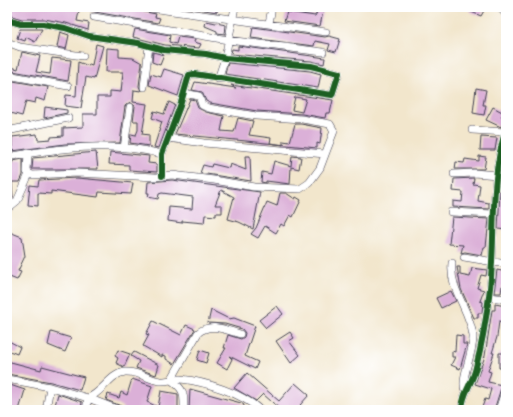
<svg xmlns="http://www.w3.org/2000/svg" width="513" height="417" font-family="'Patrick Hand',sans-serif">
	<rect width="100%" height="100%" fill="#fff"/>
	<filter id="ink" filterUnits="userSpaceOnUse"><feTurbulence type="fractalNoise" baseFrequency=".025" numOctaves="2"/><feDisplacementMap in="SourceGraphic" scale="8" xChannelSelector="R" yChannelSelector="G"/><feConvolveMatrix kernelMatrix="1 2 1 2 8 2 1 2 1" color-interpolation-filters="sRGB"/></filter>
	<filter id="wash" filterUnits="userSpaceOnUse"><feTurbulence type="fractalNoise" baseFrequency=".012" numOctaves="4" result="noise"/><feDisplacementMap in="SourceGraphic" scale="16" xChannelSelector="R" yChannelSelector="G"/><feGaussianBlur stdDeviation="0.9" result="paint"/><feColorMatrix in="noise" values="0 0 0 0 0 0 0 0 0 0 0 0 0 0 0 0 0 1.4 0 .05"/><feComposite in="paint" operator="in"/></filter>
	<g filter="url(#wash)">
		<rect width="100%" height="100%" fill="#f2e6cc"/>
		<g id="blocks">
			<path fill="#dbb0d8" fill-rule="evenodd" d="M 7,7 L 80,7 L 77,21 L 89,23 L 88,30 L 66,23 L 44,19 L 22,19 L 12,16 L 12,15 L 7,14 Z
				M 84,7 L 99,7 L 113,10 L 113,7 L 138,7 L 140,11 L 156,14 L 155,17 L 160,18 L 158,23 L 95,12 L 84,9 Z
				M 186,7 L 218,7 L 217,12 Z
				M 320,7 L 324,7 L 320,26 L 284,21 L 287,12 L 315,16 Z
				M 470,7 L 486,7 L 481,16 L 469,11 Z
				M 206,21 L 226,25 L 225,34 L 217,33 L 217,31 L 205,26 Z
				M 253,27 L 325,37 L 329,36 L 340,39 L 336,52 L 328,50 L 330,44 L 315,41 L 314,46 L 251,38 Z
				M 20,29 L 42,29 L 35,42 L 26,37 L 25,41 L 17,38 Z
				M 135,29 L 170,35 L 169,42 L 176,44 L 178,37 L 195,39 L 194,42 L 201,44 L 199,48 L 165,45 L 133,37 Z
				M 60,32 L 69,35 L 66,49 L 57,47 Z
				M 96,44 L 103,46 L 94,79 L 86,77 L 81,108 L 65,106 L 66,95 L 76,96 L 78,62 L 89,66 L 89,64 L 92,65 Z
				M 238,46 L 312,56 L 325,58 L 324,64 L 311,61 L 231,54 L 232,49 L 238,50 Z
				M 107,48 L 119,49 L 119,57 L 133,58 L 142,63 L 139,86 L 141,91 L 134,90 L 133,102 L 147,104 L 142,134 L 149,135 L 149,146 L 130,143 L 131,134 L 136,135 L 138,130 L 138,121 L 133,121 L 135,106 L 130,102 L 125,106 L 120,143 L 65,144 L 12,151 L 12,137 L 37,134 L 38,140 L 51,139 L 51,137 L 63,136 L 63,128 L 83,127 L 83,114 L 97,114 L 97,97 L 110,97 L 110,91 L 121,92 L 123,72 L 106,72 Z
				M 22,52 L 40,56 L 36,72 L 50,74 L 52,58 L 71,60 L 68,81 L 7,70 L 8,66 L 18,69 Z
				M 153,52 L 164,55 L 160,65 L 152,62 Z
				M 228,63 L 310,71 L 321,74 L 318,88 L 225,74 Z
				M 164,69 L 184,75 L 178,96 L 149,85 L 151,74 L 161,77 Z
				M 7,80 L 48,87 L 45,101 L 36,98 L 35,103 L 26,101 L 22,116 L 7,112 Z
				M 195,82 L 236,88 L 231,85 L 333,100 L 330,113 L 326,113 L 325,118 L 302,114 L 257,111 L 210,103 L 206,101 L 202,92 L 192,90 ZM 295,97 L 306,99 L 302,112 L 292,110 Z
				M 476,88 L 486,90 L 483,105 L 486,105 L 484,115 L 473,113 Z
				M 190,99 L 195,100 L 198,108 L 206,112 L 224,116 L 221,131 L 234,132 L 238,118 L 253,121 L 249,135 L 271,138 L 270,143 L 283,145 L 283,141 L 290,142 L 295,124 L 301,124 L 322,128 L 320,144 L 317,143 L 317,148 L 175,134 Z
				M 169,102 L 175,105 L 159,148 L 154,147 L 162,122 L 152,118 L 154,111 L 164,114 Z
				M 45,107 L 67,110 L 67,113 L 44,118 Z
				M 493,107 L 504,113 L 501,117 L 505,119 L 501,127 L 486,120 Z
				M 481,137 L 497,138 L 495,150 L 480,150 Z
				M 96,152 L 98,169 L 32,169 L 33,158 Z
				M 110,152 L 149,156 L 148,163 L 157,164 L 157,172 L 129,170 L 129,165 L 109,164 Z
				M 245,156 L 250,156 L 251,181 L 200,173 L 203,165 L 211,167 L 212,164 L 229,168 L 230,164 L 246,170 Z
				M 292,156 L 301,157 L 299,169 L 291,167 L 290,184 L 266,181 L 266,183 L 261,182 L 262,172 L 271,174 L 274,161 L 291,166 Z
				M 479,156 L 486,157 L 484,169 L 455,169 L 456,162 L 464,163 L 465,159 L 479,161 Z
				M 23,159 L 23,175 L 20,182 L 12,182 L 13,198 L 7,203 L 7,165 L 11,165 L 13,161 Z
				M 77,178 L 133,183 L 131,194 L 99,192 L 98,197 L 51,191 L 51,194 L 38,193 L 38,206 L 28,205 L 30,185 L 38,186 L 39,180 Z
				M 474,178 L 473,184 L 480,185 L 478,201 L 489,203 L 489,209 L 453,207 L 453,201 L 462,202 L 463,192 L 453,191 L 454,179 Z
				M 172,180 L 260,192 L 253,229 L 239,222 L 228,219 L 234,197 L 221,190 L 215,205 L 222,205 L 222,213 L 216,213 L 216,216 L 205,215 L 204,223 L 182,221 L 182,223 L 168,221 L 169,207 L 192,209 L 193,197 L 162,193 L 159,194 L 158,199 L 148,197 L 149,193 L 147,193 L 148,182 Z
				M 500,191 L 506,192 L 506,230 L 498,229 Z
				M 280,193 L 286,193 L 295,199 L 296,197 L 301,200 L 293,217 L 290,215 L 284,226 L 281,224 L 276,233 L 265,226 L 258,238 L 251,234 L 256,228 L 267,202 L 277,206 Z
				M 452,217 L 489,219 L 486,247 L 484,247 L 482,255 L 465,252 L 461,253 L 463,245 L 449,244 Z
				M 7,231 L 22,237 L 25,256 L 18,271 L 21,272 L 17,280 L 7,276 Z
				M 457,267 L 460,267 L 460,275 L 470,277 L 472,268 L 487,270 L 486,276 L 481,275 L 477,288 L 484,290 L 480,301 L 483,302 L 482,313 L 478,313 L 478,318 L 474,318 L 461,289 Z
				M 497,270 L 506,272 L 506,287 L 502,286 L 501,293 L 494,293 Z
				M 451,291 L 456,301 L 441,308 L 436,298 Z
				M 495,304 L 506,306 L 506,323 L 499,321 L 497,337 L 492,353 L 494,353 L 488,371 L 491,372 L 488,382 L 502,385 L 494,410 L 481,410 L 485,399 L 488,400 L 491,389 L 475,384 L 485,356 L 492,310 L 495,310 Z
				M 277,306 L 283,314 L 266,328 L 259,320 Z
				M 211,310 L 229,319 L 234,318 L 255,326 L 245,356 L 258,362 L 255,369 L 229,356 L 232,359 L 227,369 L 217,363 L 226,348 L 224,348 L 228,335 L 241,339 L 244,337 L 245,333 L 242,329 L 225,324 L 208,323 Z
				M 153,321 L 181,335 L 186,325 L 195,329 L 174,364 L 166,359 L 166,356 L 162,355 L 162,357 L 143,346 L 149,335 L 146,334 Z
				M 51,332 L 71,338 L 65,352 L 48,345 Z
				M 290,332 L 294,338 L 289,341 L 300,355 L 291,363 L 276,341 Z
				M 456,335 L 463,336 L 463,344 L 467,344 L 460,369 L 451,365 L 455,357 L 452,357 L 452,351 L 455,352 Z
				M 7,340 L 20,347 L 17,354 L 7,350 Z
				M 118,350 L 130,354 L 124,367 L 116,363 L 118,358 L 115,356 Z
				M 200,350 L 209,353 L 206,363 L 197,360 Z
				M 134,352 L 159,365 L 156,375 L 136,368 L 139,361 L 131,356 Z
				M 499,353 L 506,353 L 506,368 L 499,368 Z
				M 7,361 L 41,370 L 42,366 L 84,377 L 80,390 L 51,382 L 7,374 Z
				M 247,373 L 279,401 L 295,383 L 309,395 L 300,405 L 306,410 L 281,410 L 263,394 L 256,401 L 234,388 Z
				M 132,379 L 152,386 L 147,402 L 158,407 L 161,391 L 178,394 L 178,410 L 124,410 L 121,406 L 106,400 L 108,394 L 119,398 L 121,392 L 127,395 Z
				M 7,384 L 25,390 L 19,410 L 7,410 Z
				M 190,389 L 241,403 L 244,405 L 243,410 L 220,410 L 207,407 L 206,410 L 189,410 Z
				M 58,394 L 82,402 L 81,410 L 54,409 Z"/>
		</g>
	</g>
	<g filter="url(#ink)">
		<use href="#blocks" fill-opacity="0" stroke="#413f51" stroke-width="1"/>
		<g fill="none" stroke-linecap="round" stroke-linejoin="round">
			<g stroke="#413f51" stroke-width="8">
				<path id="street" d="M 143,7 L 326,32
					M 283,7 L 309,10 L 315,7
					M 499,7 L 506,14
					M 94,17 L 228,40 L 323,52
					M 7,20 L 21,24 L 43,24 L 65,28 L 89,36 L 138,43 L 164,50 L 206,54 L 225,58 L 311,66 L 339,73 L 332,95 L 194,74 L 189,75 L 180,106 L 162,154 L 162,176
					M 269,23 L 272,7
					M 7,42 L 20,47 L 83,56
					M 7,75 L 68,86
					M 218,79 L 225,58 L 235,7
					M 144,87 L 149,46
					M 472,130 L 506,132
					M 7,131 L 68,118
					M 168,138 L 204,143 L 325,154
					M 124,148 L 130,107
					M 28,153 L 27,172 L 32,175 L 77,173 L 155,177 L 172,175 L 214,180 L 254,187 L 300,189 L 309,183 L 320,168 L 334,131 L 330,124 L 302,119 L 256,116 L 208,108 L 202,105 L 199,96 L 184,93
					M 7,157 C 59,148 110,141 162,154
					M 454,174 L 474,173 L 497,175
					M 7,209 L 17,201 L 29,174
					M 451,212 L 494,214
					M 464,257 L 506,264
					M 452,263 C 449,290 470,309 473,336 C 474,353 460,377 465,391
					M 489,297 L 506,299
					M 7,379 L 50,387 L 88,398 L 86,410
					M 88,398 C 102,393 110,374 125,372 C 138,371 148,379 160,381 C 168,382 174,378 181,379 C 206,382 242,393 260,410
					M 88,398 L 119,410
					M 46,410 L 50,387
					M 184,410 C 184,394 185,390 171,380 L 198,333 C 210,322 226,330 240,334
					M 462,410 C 462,393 473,383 476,367 C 482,344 486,320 489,296 C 497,241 488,183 506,130
					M 499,410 L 506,388"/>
			</g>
			<use href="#street" stroke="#fff" stroke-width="7"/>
			<g stroke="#fff" stroke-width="8">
				<path id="cycleway" d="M 7,20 L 21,24 L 43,24 L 65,28 L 89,36 L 138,43 L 164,50 L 206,54 L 225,58 L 311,66 L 339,73 L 332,95 L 194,74 L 189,75 L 180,106 L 162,154 L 162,176
					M 462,410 C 462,393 473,383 476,367 C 482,344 486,320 489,296 C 497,241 488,183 506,130"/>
			</g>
			<use href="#cycleway" stroke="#1b5e20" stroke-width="6"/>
		</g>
	</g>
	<rect width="513" height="417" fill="none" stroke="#fff" stroke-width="24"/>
</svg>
